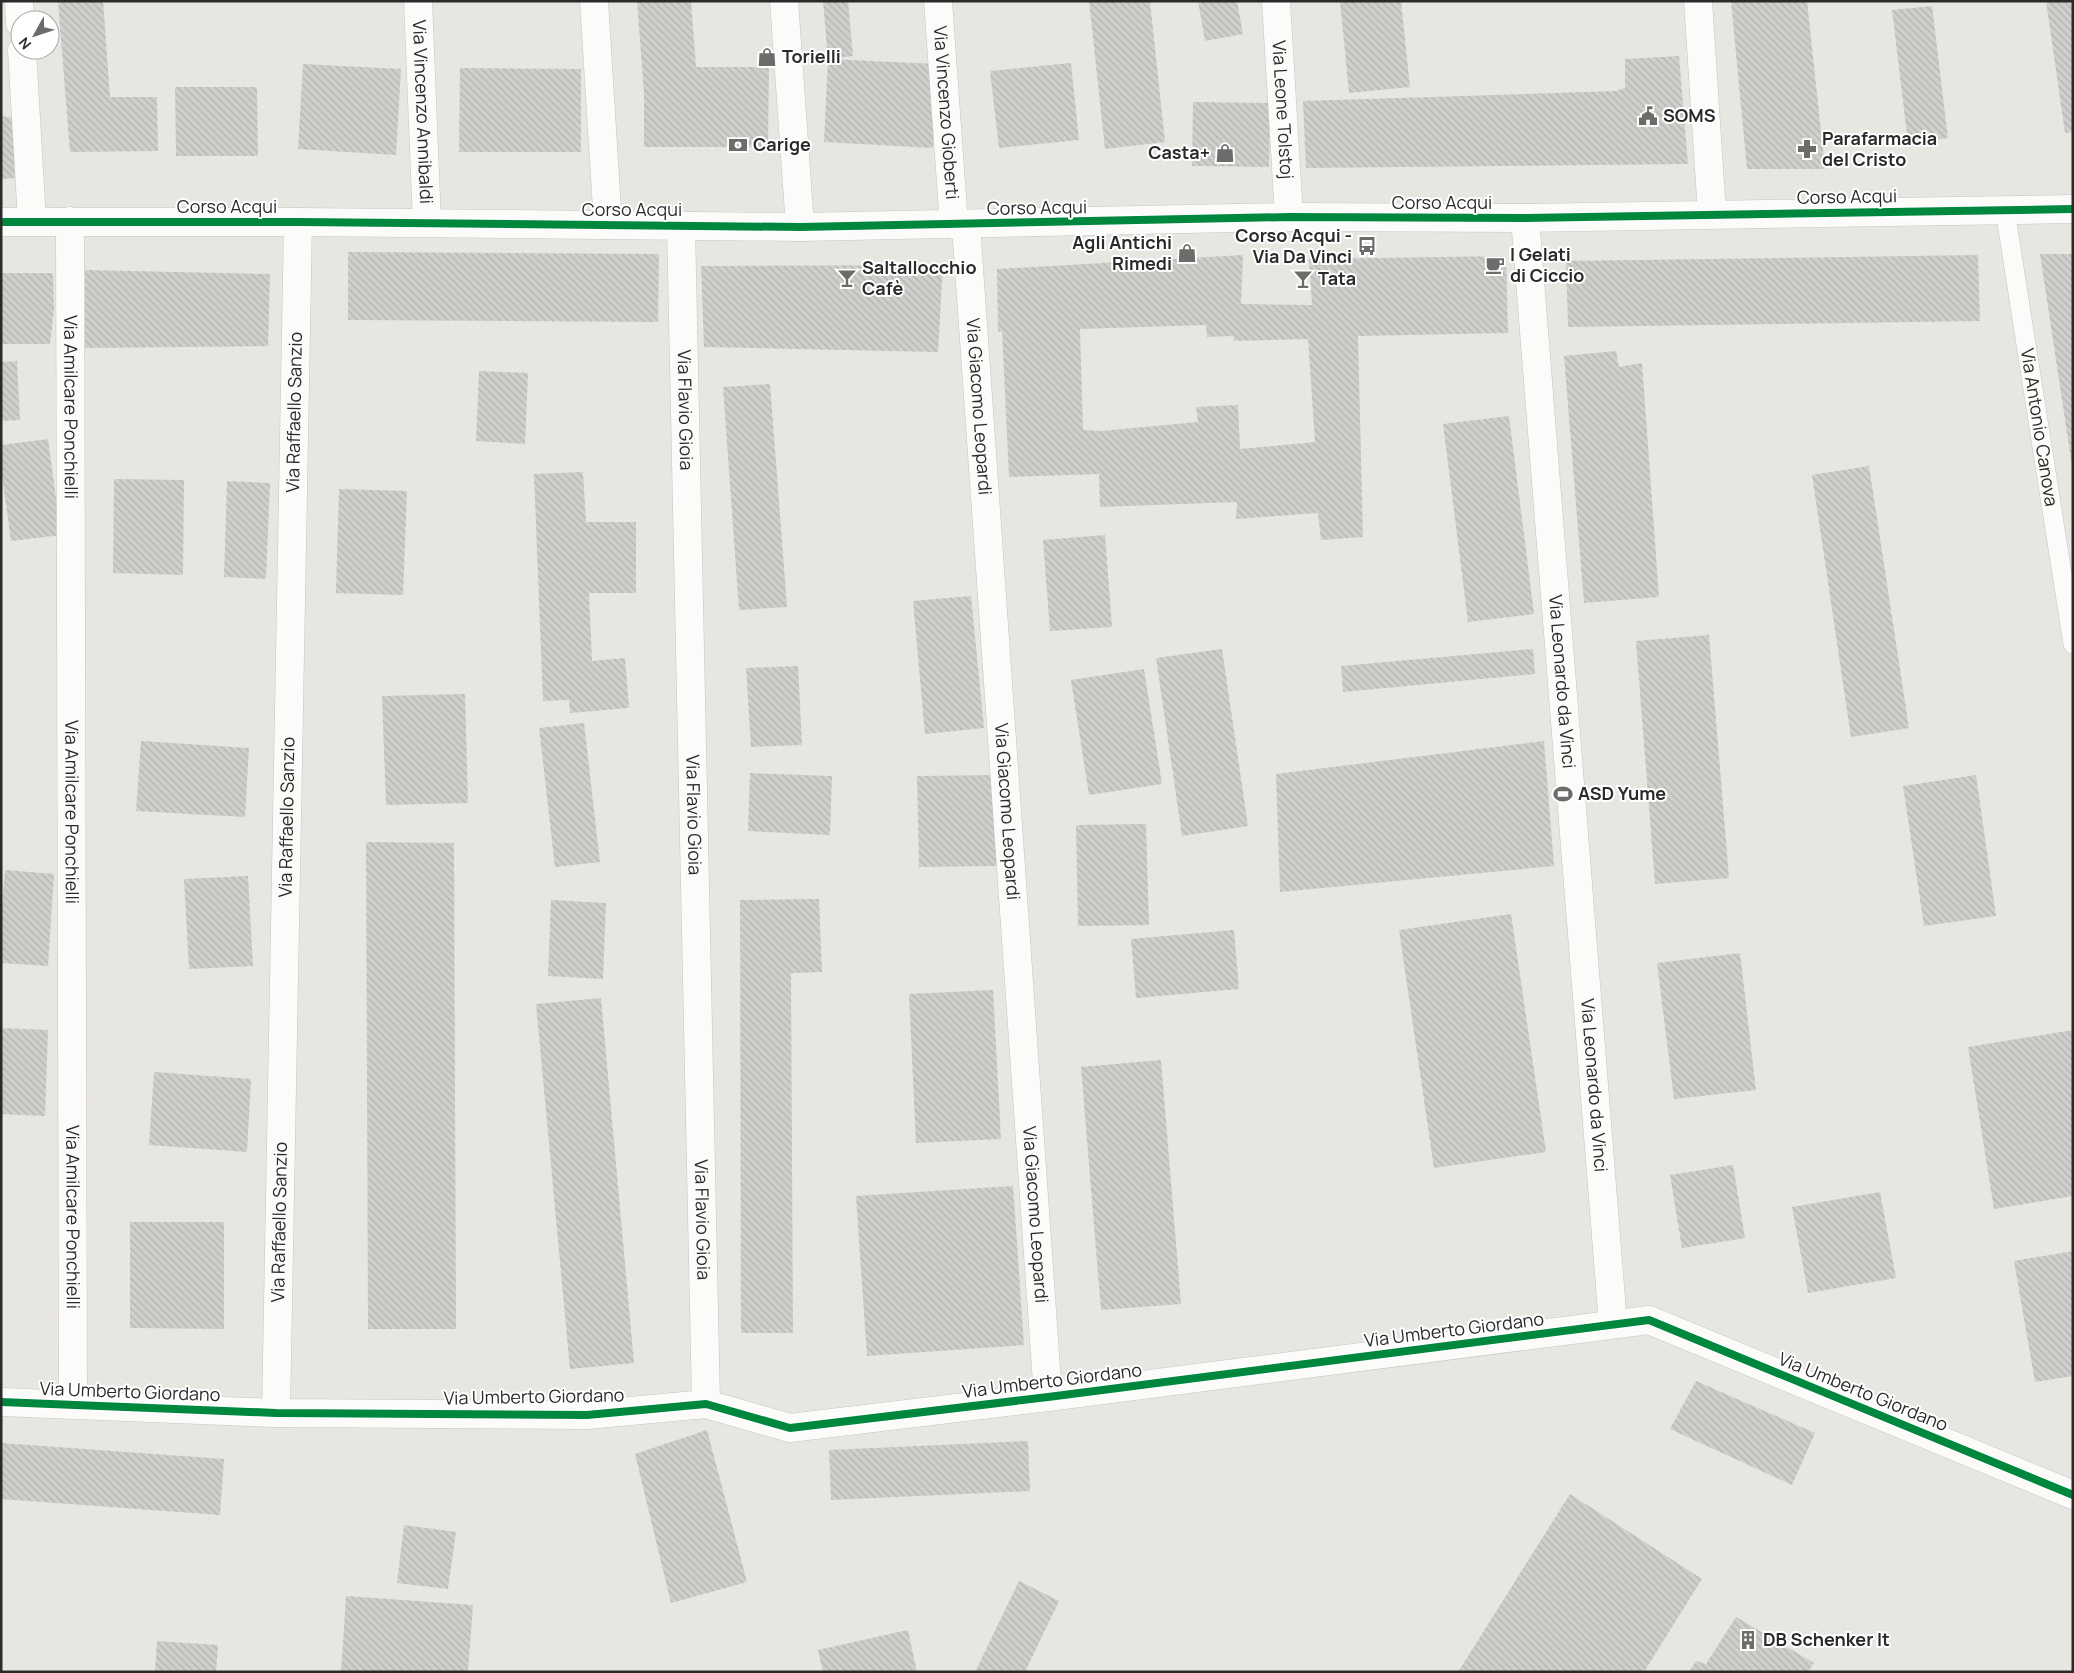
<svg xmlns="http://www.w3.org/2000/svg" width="2074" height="1673" font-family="Manrope,sans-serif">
	<defs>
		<pattern id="building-back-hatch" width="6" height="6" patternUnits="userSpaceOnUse" patternTransform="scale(1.25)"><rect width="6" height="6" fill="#d1cfcb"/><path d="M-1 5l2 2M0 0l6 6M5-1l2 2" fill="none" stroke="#b4b2ae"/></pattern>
	</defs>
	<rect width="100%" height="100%" fill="#e8e6e0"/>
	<path fill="url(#building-back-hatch)" fill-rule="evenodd" d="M 58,1 L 103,1 L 110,97 L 157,97 L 158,151 L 70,152 Z
		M 637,1 L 691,1 L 696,67 L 769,67 L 768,147 L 644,147 L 644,92 Z
		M 823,1 L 848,1 L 853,56 L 828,59 Z
		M 1089,1 L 1150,1 L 1165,142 L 1105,149 Z
		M 1198,1 L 1237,1 L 1243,34 L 1205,41 Z
		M 1340,1 L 1401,1 L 1410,87 L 1349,93 Z
		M 1731,1 L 1807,1 L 1825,169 L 1747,169 Z
		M 2046,1 L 2073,1 L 2073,132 L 2065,133 Z
		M 1932,6 L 1948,138 L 1908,143 L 1892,10 Z
		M 1679,56 L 1688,164 L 1306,168 L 1303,101 L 1616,91 L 1625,88 L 1625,59 Z
		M 828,59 L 937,64 L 933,148 L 824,142 Z
		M 1071,63 L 1079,140 L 999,148 L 990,71 Z
		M 303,64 L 401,69 L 396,155 L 298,149 Z
		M 460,68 L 581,69 L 581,152 L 459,152 Z
		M 175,87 L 257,87 L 258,156 L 176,156 Z
		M 1193,102 L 1270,103 L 1269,167 L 1192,166 Z
		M 1,116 L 13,118 L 15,178 L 1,179 Z
		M 348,252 L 659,254 L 658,322 L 348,320 Z
		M 2040,254 L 2073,254 L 2073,466 L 2072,466 Z
		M 1243,255 L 1241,304 L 1312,305 L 1309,259 L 1506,256 L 1508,333 L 1358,336 L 1363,537 L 1321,540 L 1318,513 L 1236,519 L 1237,502 L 1100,507 L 1099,474 L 1009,477 L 1002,331 L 998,332 L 997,269 ZM 1206,325 L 1207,337 L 1233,336 L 1234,341 L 1308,339 L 1315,442 L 1240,449 L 1238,405 L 1196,407 L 1198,422 L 1101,431 L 1083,430 L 1080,329 Z
		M 1978,255 L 1980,321 L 1568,327 L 1566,261 Z
		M 943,265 L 938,352 L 704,347 L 701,266 Z
		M 85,270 L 270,274 L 268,346 L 85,348 Z
		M 1,273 L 53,273 L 54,309 L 50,344 L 1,344 Z
		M 1616,351 L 1619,367 L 1642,363 L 1659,597 L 1584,603 L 1564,356 Z
		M 17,361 L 20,420 L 1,421 L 1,362 Z
		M 479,371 L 528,373 L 525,444 L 476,441 Z
		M 770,384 L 787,607 L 739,610 L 723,387 Z
		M 1509,416 L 1534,614 L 1468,622 L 1443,424 Z
		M 48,439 L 61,535 L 11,541 L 1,468 L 1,445 Z
		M 1869,466 L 1909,728 L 1851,737 L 1812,475 Z
		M 583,472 L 586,522 L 636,522 L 636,593 L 589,593 L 592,661 L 625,658 L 629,708 L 570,713 L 569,700 L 543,701 L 534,474 Z
		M 114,479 L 184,480 L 183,575 L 113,573 Z
		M 227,481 L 270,483 L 266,579 L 224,577 Z
		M 339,489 L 407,491 L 403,595 L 336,593 Z
		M 1105,535 L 1112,627 L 1050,631 L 1043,540 Z
		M 971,596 L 984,728 L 925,734 L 913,601 Z
		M 1709,635 L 1729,878 L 1655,884 L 1636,641 Z
		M 1222,649 L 1248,826 L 1182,836 L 1156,658 Z
		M 1533,649 L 1535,674 L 1343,692 L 1341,666 Z
		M 798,666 L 802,745 L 751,747 L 746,668 Z
		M 1144,669 L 1162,784 L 1089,795 L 1071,680 Z
		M 465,694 L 468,803 L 386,805 L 382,696 Z
		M 584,723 L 600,862 L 555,867 L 539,728 Z
		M 141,741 L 249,748 L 245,817 L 136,811 Z
		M 1544,741 L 1554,866 L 1280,892 L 1276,774 Z
		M 750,773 L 832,776 L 830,835 L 748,831 Z
		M 996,775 L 997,866 L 919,867 L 917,776 Z
		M 1976,775 L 1996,916 L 1924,926 L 1903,786 Z
		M 1146,824 L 1149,925 L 1078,926 L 1076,825 Z
		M 366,842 L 454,843 L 456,1329 L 368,1329 Z
		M 5,870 L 54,874 L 48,966 L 1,963 L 1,917 Z
		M 248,876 L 253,966 L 189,969 L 184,879 Z
		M 819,899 L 822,972 L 791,973 L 793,1333 L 741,1333 L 740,900 Z
		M 551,900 L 606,903 L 603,979 L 548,976 Z
		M 1511,914 L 1546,1152 L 1434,1168 L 1399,930 Z
		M 1234,930 L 1239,989 L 1136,998 L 1131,939 Z
		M 1740,953 L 1756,1090 L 1674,1099 L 1657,963 Z
		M 993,990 L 1001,1139 L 916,1143 L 909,994 Z
		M 601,998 L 634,1363 L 570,1369 L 536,1004 Z
		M 1,1028 L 48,1030 L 45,1116 L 1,1114 Z
		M 2073,1030 L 2073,1196 L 1994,1209 L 1968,1047 Z
		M 1161,1060 L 1181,1304 L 1101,1310 L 1081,1067 Z
		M 154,1072 L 251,1079 L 247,1152 L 149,1145 Z
		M 1733,1165 L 1745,1238 L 1682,1248 L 1670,1175 Z
		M 1013,1186 L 1024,1345 L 867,1356 L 856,1196 Z
		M 1880,1192 L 1896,1278 L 1808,1293 L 1792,1207 Z
		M 130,1222 L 224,1222 L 224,1329 L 130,1328 Z
		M 2073,1251 L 2073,1376 L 2035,1382 L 2014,1261 Z
		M 1696,1381 L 1815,1433 L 1792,1485 L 1670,1429 Z
		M 707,1430 L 747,1582 L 671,1603 L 635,1454 Z
		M 1028,1441 L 1030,1491 L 831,1500 L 829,1450 Z
		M 1,1443 L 224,1459 L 220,1515 L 1,1499 Z
		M 1570,1494 L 1702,1579 L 1644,1672 L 1458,1672 Z
		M 404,1525 L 456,1532 L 448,1589 L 397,1583 Z
		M 1019,1581 L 1059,1601 L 1025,1672 L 975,1672 Z
		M 346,1596 L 473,1605 L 468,1672 L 341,1672 Z
		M 1736,1617 L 1814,1663 L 1808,1672 L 1689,1672 L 1696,1661 L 1706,1664 Z
		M 908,1630 L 917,1672 L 823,1672 L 818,1650 Z
		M 157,1641 L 218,1645 L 216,1672 L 155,1672 Z"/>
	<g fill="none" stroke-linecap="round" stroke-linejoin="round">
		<g stroke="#c6c5c5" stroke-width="20">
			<g id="service">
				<path id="s1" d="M 2005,210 L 2073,644"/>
			</g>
		</g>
		<g stroke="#c6c5c5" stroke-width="29">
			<g id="minor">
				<path d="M 19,1 L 20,23"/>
				<path id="s2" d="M 418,1 L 427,223"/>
				<path d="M 594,1 L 608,225"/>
				<path d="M 784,1 L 800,227"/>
				<path id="s3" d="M 938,1 L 954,225"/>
				<path id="s4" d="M 1276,1 L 1289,217"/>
				<path d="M 1698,1 L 1712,214"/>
				<path d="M 22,50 L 32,221"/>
				<path id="s5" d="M 1525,218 L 1613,1324"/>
				<path id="s6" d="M 70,221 L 73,1404"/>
				<path id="s7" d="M 681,225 L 706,1404"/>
				<path id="s8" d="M 966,225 L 1048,1397"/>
				<path d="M 1,1402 L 276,1413 L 587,1415 L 706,1404 L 790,1428 L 1048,1397 L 1649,1320 L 2073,1495"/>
				<path id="s9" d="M 276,1413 L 298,222"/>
			</g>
		</g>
		<g stroke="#c6c5c5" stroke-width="29">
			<path id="tertiary" d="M 1,222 L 298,222 L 800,227 L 1289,217 L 1525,218 L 2073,209"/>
		</g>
		<use href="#service" stroke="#fcfbfa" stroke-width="19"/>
		<use href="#minor" stroke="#fcfbfa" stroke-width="28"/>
		<use href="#tertiary" stroke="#fcfbfa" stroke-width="28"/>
		<g stroke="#fff" stroke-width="11">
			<path id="cycleway" d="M 1,222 L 298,222 L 800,227 L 1289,217 L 1525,218 L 2073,209
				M 1,1402 L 276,1413 L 587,1415 L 706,1404 L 790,1428 L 1048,1397 L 1649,1320 L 2073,1495"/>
		</g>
		<use href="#cycleway" stroke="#00873e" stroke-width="8"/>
	</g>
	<defs>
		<g id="shop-bare" transform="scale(1.5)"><path d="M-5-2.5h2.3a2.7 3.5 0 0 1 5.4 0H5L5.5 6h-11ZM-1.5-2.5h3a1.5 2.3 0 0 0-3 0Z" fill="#6c6c6a" stroke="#fff" stroke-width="2.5" paint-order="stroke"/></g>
		<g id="civic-bare" transform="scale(1.5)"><path d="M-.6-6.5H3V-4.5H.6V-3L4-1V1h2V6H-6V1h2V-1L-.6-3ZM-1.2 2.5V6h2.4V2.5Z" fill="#6c6c6a" stroke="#fff" stroke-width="2.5" paint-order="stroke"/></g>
		<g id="bank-bare" transform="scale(1.5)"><path d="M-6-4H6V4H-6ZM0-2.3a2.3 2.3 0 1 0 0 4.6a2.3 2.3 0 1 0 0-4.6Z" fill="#6c6c6a" stroke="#fff" stroke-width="2.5" paint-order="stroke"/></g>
		<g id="pharmacy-bare" transform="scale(1.5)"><path d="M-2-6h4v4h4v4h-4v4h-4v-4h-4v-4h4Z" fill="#6c6c6a" stroke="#fff" stroke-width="2.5" paint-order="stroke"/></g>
		<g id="bus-bare" transform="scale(1.5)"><path d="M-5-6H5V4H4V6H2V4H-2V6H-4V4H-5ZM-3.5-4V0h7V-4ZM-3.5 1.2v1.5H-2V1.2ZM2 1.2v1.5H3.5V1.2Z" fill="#6c6c6a" stroke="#fff" stroke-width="2.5" paint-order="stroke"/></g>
		<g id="cafe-bare" transform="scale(1.5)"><path d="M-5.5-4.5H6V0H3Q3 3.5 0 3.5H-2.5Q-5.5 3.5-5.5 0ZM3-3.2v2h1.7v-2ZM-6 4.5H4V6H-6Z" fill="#6c6c6a" stroke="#fff" stroke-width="2.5" paint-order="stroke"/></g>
		<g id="bar-bare" transform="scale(1.5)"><path d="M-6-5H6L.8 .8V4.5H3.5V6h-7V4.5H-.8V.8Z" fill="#6c6c6a" stroke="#fff" stroke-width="2.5" paint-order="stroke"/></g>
		<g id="stadium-bare" transform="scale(1.5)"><path d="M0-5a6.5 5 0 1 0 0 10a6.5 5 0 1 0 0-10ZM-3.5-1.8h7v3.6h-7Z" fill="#6c6c6a" stroke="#fff" stroke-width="2.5" paint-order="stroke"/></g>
		<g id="building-bare" transform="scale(1.5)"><path d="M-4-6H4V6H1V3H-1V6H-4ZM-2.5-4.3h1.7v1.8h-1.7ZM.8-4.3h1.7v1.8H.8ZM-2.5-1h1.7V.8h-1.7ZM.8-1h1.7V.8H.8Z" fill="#6c6c6a" stroke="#fff" stroke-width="2.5" paint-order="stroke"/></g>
	</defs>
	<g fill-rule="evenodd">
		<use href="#shop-bare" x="767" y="57"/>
		<use href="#civic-bare" x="1648" y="116"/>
		<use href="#bank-bare" x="738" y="145"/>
		<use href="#pharmacy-bare" x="1807" y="149"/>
		<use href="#shop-bare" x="1225" y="153"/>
		<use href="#bus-bare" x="1367" y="246"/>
		<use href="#shop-bare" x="1187" y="253"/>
		<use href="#cafe-bare" x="1495" y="265"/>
		<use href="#bar-bare" x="847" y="278"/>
		<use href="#bar-bare" x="1303" y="279"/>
		<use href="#stadium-bare" x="1563" y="794"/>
		<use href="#building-bare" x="1748" y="1640"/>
	</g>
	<g text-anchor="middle" stroke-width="4" stroke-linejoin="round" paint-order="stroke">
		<g font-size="18" font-weight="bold" fill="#2a2a2a" stroke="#fff" text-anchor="start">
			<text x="782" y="63">Torielli</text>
			<text x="1663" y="122">SOMS</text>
			<text x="1822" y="145">Parafarmacia<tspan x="1822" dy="21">del Cristo</tspan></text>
			<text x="753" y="151">Carige</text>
			<text x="1210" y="159" text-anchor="end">Casta+</text>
			<text x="1352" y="242" text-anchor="end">Corso Acqui -<tspan x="1352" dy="21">Via Da Vinci</tspan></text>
			<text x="1172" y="249" text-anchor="end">Agli Antichi<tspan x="1172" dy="21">Rimedi</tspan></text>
			<text x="1510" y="261">I Gelati<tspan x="1510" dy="21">di Ciccio</tspan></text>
			<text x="862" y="274">Saltallocchio<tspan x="862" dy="21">Cafè</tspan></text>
			<text x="1318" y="285">Tata</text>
			<text x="1578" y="800">ASD Yume</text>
			<text x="1763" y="1646">DB Schenker It</text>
		</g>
		<g font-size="18" fill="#2a2a2a" stroke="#fff">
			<text dy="6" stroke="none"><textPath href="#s4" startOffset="109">Via Leone Tolstoj</textPath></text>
			<text dy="6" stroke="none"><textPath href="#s2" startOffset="111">Via Vincenzo Annibaldi</textPath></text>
			<text dy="6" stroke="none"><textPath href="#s3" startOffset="112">Via Vincenzo Gioberti</textPath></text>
			<text transform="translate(1847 197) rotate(-1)" y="6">Corso Acqui</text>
			<text x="1442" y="209">Corso Acqui</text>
			<text x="227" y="213">Corso Acqui</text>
			<text transform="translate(1037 208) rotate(-1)" y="6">Corso Acqui</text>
			<text x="632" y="216">Corso Acqui</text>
			<text dy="6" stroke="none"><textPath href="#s6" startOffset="186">Via Amilcare Ponchielli</textPath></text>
			<text dy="6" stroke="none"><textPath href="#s8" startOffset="182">Via Giacomo Leopardi</textPath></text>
			<text dy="6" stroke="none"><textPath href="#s7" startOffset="185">Via Flavio Gioia</textPath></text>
			<text dy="6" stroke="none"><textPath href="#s9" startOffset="1001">Via Raffaello Sanzio</textPath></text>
			<text dy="6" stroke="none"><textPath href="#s1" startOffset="220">Via Antonio Canova</textPath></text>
			<text dy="6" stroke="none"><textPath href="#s5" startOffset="465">Via Leonardo da Vinci</textPath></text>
			<text dy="6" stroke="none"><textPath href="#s8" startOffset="588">Via Giacomo Leopardi</textPath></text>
			<text dy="6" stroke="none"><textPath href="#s6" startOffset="591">Via Amilcare Ponchielli</textPath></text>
			<text dy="6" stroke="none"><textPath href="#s7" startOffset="590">Via Flavio Gioia</textPath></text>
			<text dy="6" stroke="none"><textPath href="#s9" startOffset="596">Via Raffaello Sanzio</textPath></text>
			<text dy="6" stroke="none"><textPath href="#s5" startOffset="870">Via Leonardo da Vinci</textPath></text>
			<text dy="6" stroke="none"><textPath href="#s8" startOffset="992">Via Giacomo Leopardi</textPath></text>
			<text dy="6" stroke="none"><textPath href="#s6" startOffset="996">Via Amilcare Ponchielli</textPath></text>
			<text dy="6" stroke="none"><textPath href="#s7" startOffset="995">Via Flavio Gioia</textPath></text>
			<text dy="6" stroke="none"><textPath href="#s9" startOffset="191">Via Raffaello Sanzio</textPath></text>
			<text transform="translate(1454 1330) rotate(-7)" y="6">Via Umberto Giordano</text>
			<text transform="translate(1052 1381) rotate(-7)" y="6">Via Umberto Giordano</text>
			<text transform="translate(130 1392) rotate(2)" y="6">Via Umberto Giordano</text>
			<text transform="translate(1863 1392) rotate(22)" y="6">Via Umberto Giordano</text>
			<text transform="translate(534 1397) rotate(-1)" y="6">Via Umberto Giordano</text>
		</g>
	</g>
	<rect width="2074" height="1673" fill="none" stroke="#2a2a2a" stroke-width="5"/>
	<g transform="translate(35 35) rotate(230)"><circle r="24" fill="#ffffff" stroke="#aaaaaa"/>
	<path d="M0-4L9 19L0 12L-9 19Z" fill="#6c6c6a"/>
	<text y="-8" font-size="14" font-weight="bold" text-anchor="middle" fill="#2a2a2a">N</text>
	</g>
</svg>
